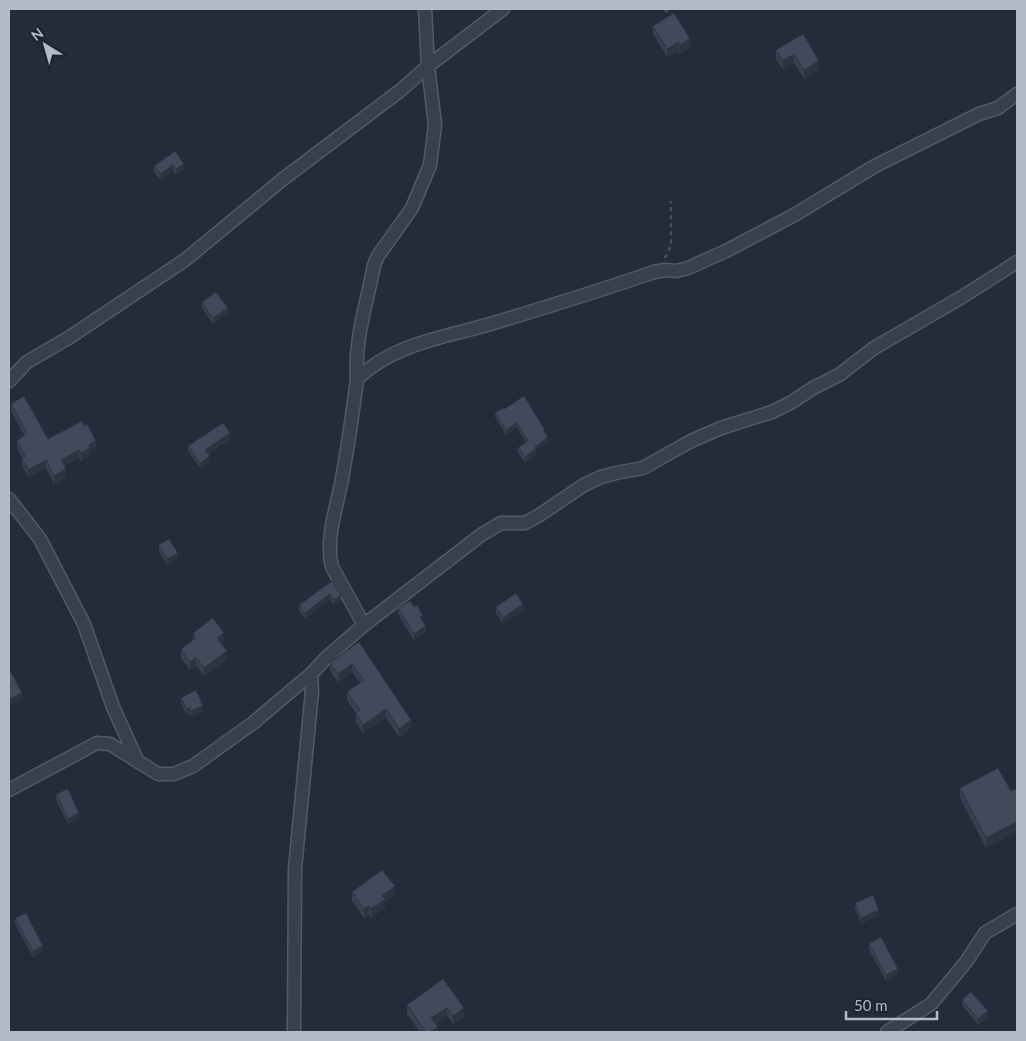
<svg xmlns="http://www.w3.org/2000/svg" width="1026" height="1041" font-family="Lato,sans-serif">
	<rect width="100%" height="100%" fill="#242c3c"/>
	<g fill="none" stroke-linecap="round" stroke-linejoin="round">
		<g stroke="#535a67" stroke-width="15">
			<path id="street" d="M 425,9 L 428,66 L 435,125 L 430,165 L 412,208 L 378,256 L 374,265 C 367,304 354,339 357,379 C 395,342 449,337 497,322 C 550,306 602,290 654,272 L 665,270 L 676,271 L 688,268 L 726,251 L 796,214 L 875,166 L 979,114 L 998,108 L 1017,94
				M 357,379 C 353,412 348,445 342,479 C 337,506 325,539 332,567 L 364,625
				M 9,381 L 27,362 L 70,337 L 185,260 L 283,179 L 401,90 L 428,66 L 503,9
				M 9,499 L 40,539 L 84,624 L 113,707 L 138,762
				M 9,790 L 97,743 L 110,744 L 158,774 L 174,774 L 193,766 L 253,723 L 311,674 L 327,657 L 364,625 L 481,535 L 501,523 L 525,523 L 538,516 L 584,485 L 601,477 L 616,473 L 643,468 L 691,441 L 721,428 L 772,412 L 792,402 L 813,388 L 839,375 L 874,348 L 962,297 L 1017,262
				M 294,1032 L 295,869 L 312,691 L 311,674
				M 887,1032 L 931,1004 L 966,962 L 985,933 L 1017,914"/>
		</g>
		<path stroke="#44565a" stroke-width="2.5" stroke-dasharray="4 4" stroke-linecap="butt" d="M 665,9 L 671,18
			M 665,258 L 671,245 L 671,201"/>
		<use href="#street" stroke="#383f4d" stroke-width="12"/>
	</g>
	<path fill="#37404e" d="M 653,26 L 690,47 L 679,54 L 678,51 L 667,57 L 653,34 Z
		M 803,34 L 819,69 L 804,79 L 794,63 L 783,69 L 776,59 L 776,50 Z
		M 175,151 L 184,169 L 176,175 L 173,171 L 160,180 L 154,172 L 154,166 Z
		M 202,302 L 228,313 L 213,324 L 202,308 Z
		M 11,404 L 48,439 L 96,449 L 90,452 L 90,456 L 81,461 L 79,458 L 64,466 L 66,477 L 54,484 L 46,468 L 28,477 L 22,465 L 22,458 L 17,448 L 17,441 L 24,435 L 11,411 Z
		M 504,409 L 545,433 L 548,442 L 536,450 L 536,453 L 525,462 L 518,453 L 518,448 L 526,442 L 517,427 L 506,435 L 495,417 L 495,413 Z
		M 230,439 L 208,454 L 210,462 L 200,468 L 188,451 L 188,446 Z
		M 159,545 L 178,558 L 167,565 L 159,551 Z
		M 332,581 L 341,600 L 334,605 L 330,600 L 305,618 L 299,611 L 299,605 Z
		M 496,607 L 523,610 L 503,624 L 496,613 Z
		M 398,608 L 426,632 L 414,640 L 398,614 Z
		M 193,633 L 224,641 L 222,643 L 227,659 L 204,676 L 196,666 L 190,670 L 181,658 L 181,649 L 193,641 Z
		M 359,642 L 411,728 L 399,737 L 386,718 L 363,733 L 356,722 L 356,713 L 347,700 L 347,692 L 360,683 L 352,672 L 338,682 L 330,671 L 330,662 Z
		M 9,673 L 22,699 L 10,705 L 9,701 Z
		M 181,698 L 203,711 L 191,717 L 190,714 L 187,715 L 181,703 Z
		M 998,768 L 986,848 L 960,798 L 960,788 Z
		M 56,794 L 79,819 L 68,824 L 56,800 Z
		M 352,892 L 395,895 L 385,902 L 385,908 L 371,918 L 369,914 L 364,918 L 352,901 Z
		M 855,903 L 879,916 L 861,923 L 855,909 Z
		M 15,918 L 43,952 L 33,957 L 15,924 Z
		M 869,944 L 898,974 L 886,981 L 869,950 Z
		M 443,979 L 464,1017 L 453,1024 L 447,1016 L 436,1024 L 438,1032 L 420,1032 L 407,1014 L 407,1005 Z
		M 962,1000 L 988,1017 L 978,1025 L 962,1005 Z"/>
	<path fill="#2d3440" d="M 690,39 L 690,47 L 679,54 L 679,45 Z
		M 678,42 L 678,51 L 667,57 L 667,49 Z
		M 794,54 L 794,63 L 783,69 L 783,61 Z
		M 819,61 L 819,69 L 804,79 L 804,70 Z
		M 184,164 L 184,169 L 176,175 L 176,169 Z
		M 173,165 L 173,171 L 160,180 L 160,174 Z
		M 228,308 L 228,313 L 213,324 L 213,318 Z
		M 517,423 L 517,427 L 506,435 L 506,430 Z
		M 230,433 L 230,439 L 205,455 L 205,450 Z
		M 548,437 L 548,442 L 536,450 L 536,453 L 525,462 L 525,457 L 535,447 Z
		M 96,441 L 96,449 L 90,452 L 90,456 L 81,461 L 81,453 L 89,445 Z
		M 79,450 L 79,458 L 61,467 L 61,460 Z
		M 210,456 L 210,462 L 200,468 L 200,463 Z
		M 46,460 L 46,468 L 28,477 L 28,470 Z
		M 66,469 L 66,477 L 54,484 L 54,476 Z
		M 178,553 L 178,558 L 167,565 L 167,559 Z
		M 330,594 L 330,600 L 305,618 L 305,613 Z
		M 341,595 L 341,600 L 334,605 L 334,600 Z
		M 523,604 L 523,610 L 503,624 L 503,618 Z
		M 426,626 L 426,632 L 414,640 L 414,634 Z
		M 224,633 L 224,641 L 217,646 L 217,638 Z
		M 227,651 L 227,659 L 204,676 L 204,668 Z
		M 196,657 L 196,666 L 190,670 L 190,662 Z
		M 352,664 L 352,672 L 338,682 L 338,674 Z
		M 22,693 L 22,699 L 10,705 L 10,699 Z
		M 203,706 L 203,711 L 191,717 L 191,711 Z
		M 190,708 L 190,714 L 187,715 L 187,709 Z
		M 386,709 L 386,718 L 363,733 L 363,725 Z
		M 411,720 L 411,728 L 399,737 L 399,729 Z
		M 79,813 L 79,819 L 68,824 L 68,819 Z
		M 1017,822 L 1017,832 L 986,848 L 986,838 Z
		M 395,886 L 395,895 L 385,902 L 385,908 L 371,918 L 371,909 L 382,896 Z
		M 369,906 L 369,914 L 364,918 L 364,909 Z
		M 879,910 L 879,916 L 861,923 L 861,918 Z
		M 43,946 L 43,952 L 33,957 L 33,951 Z
		M 898,969 L 898,974 L 886,981 L 886,975 Z
		M 447,1008 L 447,1016 L 431,1027 L 431,1018 Z
		M 464,1008 L 464,1017 L 453,1024 L 453,1016 Z
		M 988,1011 L 988,1017 L 978,1025 L 978,1019 Z
		M 438,1027 L 438,1032 L 430,1032 Z"/>
	<path fill="#404a5b" stroke="#2d3440" d="M 674,13 L 690,39 L 679,45 L 678,42 L 667,49 L 653,26 Z
		M 803,34 L 819,61 L 804,70 L 794,54 L 783,61 L 776,50 Z
		M 175,151 L 184,164 L 176,169 L 173,165 L 160,174 L 154,166 Z
		M 216,292 L 228,308 L 213,318 L 202,302 Z
		M 24,396 L 48,439 L 82,421 L 84,426 L 87,424 L 96,441 L 89,445 L 90,448 L 81,453 L 79,450 L 61,460 L 66,469 L 54,476 L 46,460 L 28,470 L 22,458 L 25,456 L 17,441 L 27,433 L 11,404 Z
		M 524,396 L 545,430 L 544,431 L 548,437 L 535,447 L 536,449 L 525,457 L 518,448 L 528,441 L 517,423 L 506,430 L 495,413 L 503,408 L 504,409 Z
		M 223,423 L 230,433 L 205,450 L 210,456 L 200,463 L 188,446 Z
		M 169,539 L 178,553 L 167,559 L 159,545 Z
		M 332,581 L 341,595 L 334,600 L 330,594 L 305,613 L 299,605 Z
		M 516,593 L 523,604 L 503,618 L 496,607 Z
		M 410,601 L 414,607 L 417,605 L 423,616 L 420,617 L 426,626 L 414,634 L 398,608 Z
		M 213,618 L 224,633 L 217,638 L 227,651 L 204,668 L 196,657 L 190,662 L 181,649 L 196,638 L 193,633 Z
		M 359,642 L 411,720 L 399,729 L 386,709 L 363,725 L 356,713 L 360,710 L 347,692 L 364,680 L 352,664 L 338,674 L 330,662 Z
		M 11,672 L 22,693 L 10,699 L 9,696 L 9,673 Z
		M 196,690 L 203,706 L 191,711 L 190,708 L 187,709 L 181,698 Z
		M 998,768 L 1011,791 L 1017,789 L 1017,822 L 986,838 L 960,788 Z
		M 68,789 L 79,813 L 68,819 L 56,794 Z
		M 382,870 L 395,886 L 382,896 L 385,899 L 371,909 L 369,906 L 364,909 L 352,892 Z
		M 873,895 L 879,910 L 861,918 L 855,903 Z
		M 26,913 L 43,946 L 33,951 L 15,918 Z
		M 881,937 L 898,969 L 886,975 L 869,944 Z
		M 443,979 L 464,1008 L 453,1016 L 447,1008 L 431,1018 L 438,1027 L 430,1032 L 426,1032 L 407,1005 Z
		M 971,992 L 988,1011 L 978,1019 L 962,1000 Z"/>
	<rect width="1026" height="1041" fill="none" stroke="#b3bac8" stroke-width="20"/>
	<g transform="translate(45 45) rotate(323)" stroke="#1d2431" stroke-width="4" paint-order="stroke">
	<path d="M0-4L9 19L0 12L-9 19Z" fill="#b3bac8"/>
	<text y="-8" font-size="14" font-weight="bold" text-anchor="middle" fill="#b3bac8">N</text>
	</g>
	<path d="M846 1011v8h91v-8" fill="none" stroke="#b3bac8" stroke-width="2.5"/>
	<text x="854" y="1011" font-size="15" fill="#b3bac8" stroke="#1d2431" stroke-width="4" paint-order="stroke">50 m</text>
</svg>
